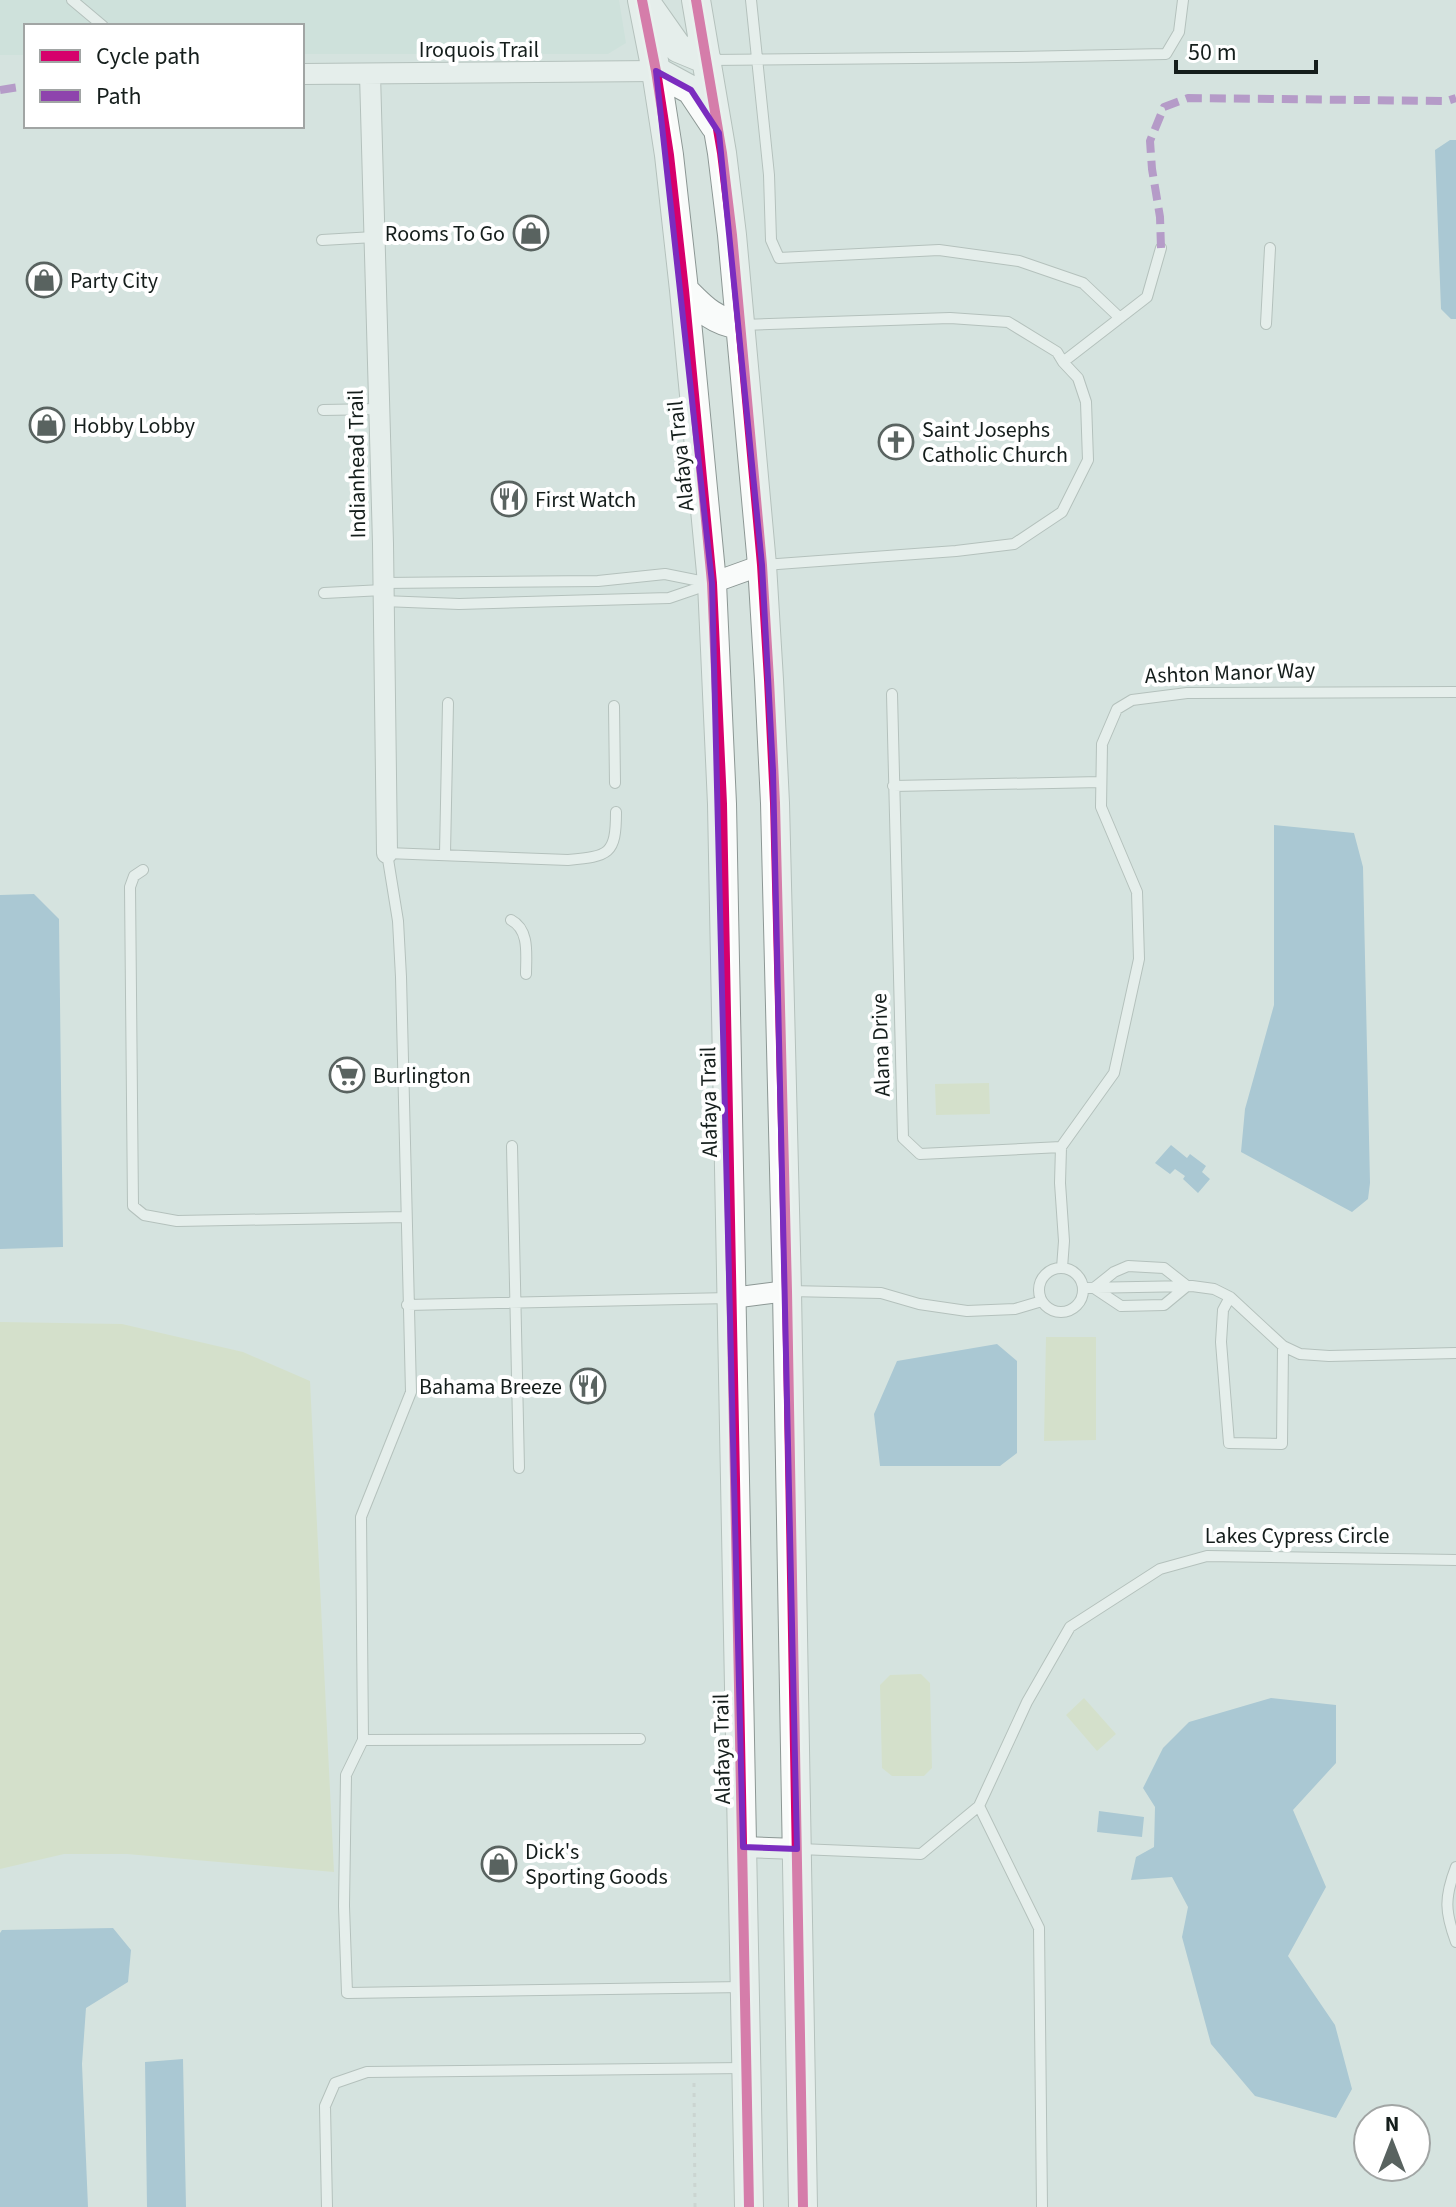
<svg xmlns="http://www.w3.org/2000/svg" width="1456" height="2207" font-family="'Source Sans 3',sans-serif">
	<rect width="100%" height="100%" fill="#d6e3df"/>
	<path fill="#c5ded8" d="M 0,0 L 619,0 L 626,43 L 608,54 L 302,54 L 302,26 L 26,26 L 26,55 L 0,55 Z"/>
	<path fill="#d2dcb4" d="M 989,1083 L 990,1114 L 936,1115 L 935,1084 Z
		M 0,1322 L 122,1324 L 243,1352 L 310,1381 L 334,1872 L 127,1854 L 64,1854 L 0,1869 Z
		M 1046,1337 L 1096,1337 L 1096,1440 L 1044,1441 Z
		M 921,1674 L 930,1683 L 932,1768 L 924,1776 L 892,1776 L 882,1768 L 880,1685 L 890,1675 Z
		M 1084,1698 L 1116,1734 L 1097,1751 L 1066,1715 Z"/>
	<path fill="#76a6c6" d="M 1450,140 L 1456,140 L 1456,319 L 1451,319 L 1441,309 L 1435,150 Z
		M 1274,825 L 1354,833 L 1363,867 L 1370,1183 L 1368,1199 L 1352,1212 L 1241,1152 L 1245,1109 L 1274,1005 Z
		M 34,894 L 59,919 L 63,1247 L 0,1249 L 0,895 Z
		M 1171,1145 L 1187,1158 L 1190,1154 L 1206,1166 L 1202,1172 L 1210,1179 L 1198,1193 L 1183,1179 L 1185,1176 L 1175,1169 L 1170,1174 L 1155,1163 Z
		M 997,1344 L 1017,1361 L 1017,1453 L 1000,1466 L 880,1466 L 874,1414 L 897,1361 Z
		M 1271,1698 L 1336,1705 L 1336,1763 L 1293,1810 L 1326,1887 L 1288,1956 L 1335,2025 L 1352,2089 L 1336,2118 L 1255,2096 L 1211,2044 L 1182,1937 L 1188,1907 L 1172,1877 L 1131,1880 L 1136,1857 L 1154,1847 L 1155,1807 L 1143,1788 L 1163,1748 L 1189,1722 Z
		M 1099,1811 L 1144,1817 L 1142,1837 L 1097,1832 Z
		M 113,1928 L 131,1950 L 128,1982 L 86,2008 L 82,2064 L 88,2207 L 0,2207 L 0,1933 L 2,1930 Z
		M 183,2059 L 186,2207 L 147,2207 L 145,2062 Z"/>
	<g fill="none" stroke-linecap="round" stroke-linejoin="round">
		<g stroke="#8c9794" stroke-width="12">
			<path id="service" d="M 72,0 L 103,26
				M 751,0 L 769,175 L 771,240 L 779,258 L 939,250 L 1019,261 L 1083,283 L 1120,318
				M 709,60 L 1017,57 L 1166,54 L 1179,32 L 1183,0
				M 322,240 L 374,237 L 429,238
				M 1266,324 L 1270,248
				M 742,325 L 950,318 L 1008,322 L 1057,352 L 1063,362 L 1078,378 L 1086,402 L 1088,460 L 1062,512 L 1014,544 L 956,551 L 764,565
				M 1063,362 L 1147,297 L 1161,248
				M 323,410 L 379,409
				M 383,583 L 598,581 L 665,574 L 710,583
				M 324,593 L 383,590
				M 383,601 L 459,604 L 669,598 L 710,584
				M 892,694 L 903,1138 L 920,1154 L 1061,1147
				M 614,706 L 615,783
				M 893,786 L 1101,782
				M 616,812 C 616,855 609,856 568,860 L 387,853 L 398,921 L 401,977 L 411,1392 L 361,1517 L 363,1740 L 346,1775 L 344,1906 L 347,1993 L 743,1987
				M 445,854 L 448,703
				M 143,870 L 134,876 L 130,887 L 133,1206 L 144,1215 L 177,1221 L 406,1217
				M 511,920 C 530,930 526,955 526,974
				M 512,1146 L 519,1468
				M 1128,1266 L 1164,1268 L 1187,1286 L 1164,1305 L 1121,1306 L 1094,1288 L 1114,1272 Z
				M1039 1290a22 22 0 1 1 44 0a22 22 0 1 1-44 0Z
				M 1062,1268 L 1064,1241 L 1060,1183 L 1061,1147 L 1114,1073 L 1139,959 L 1137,892 L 1101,807 L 1102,744 L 1117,709 L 1132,700 L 1187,693 L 1456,692
				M 1083,1288 L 1192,1286 L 1214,1289 L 1230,1297 L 1283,1346 L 1300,1354 L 1329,1356 L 1456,1353
				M 789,1291 L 881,1293 L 919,1304 L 967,1311 L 1015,1309 L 1042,1301
				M 1230,1297 L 1223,1310 L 1221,1342 L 1229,1443 L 1282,1444 L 1283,1346
				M 407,1305 L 730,1298
				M 363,1740 L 640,1739
				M 979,1806 L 1039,1928 L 1042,2207
				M 800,1849 L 921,1854 L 979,1806 L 1027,1702 L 1070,1627 L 1160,1569 L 1207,1556 L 1456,1560
				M 1456,1867 C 1444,1898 1445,1912 1456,1942
				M 327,2207 L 325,2106 L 335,2083 L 367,2072 L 745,2068"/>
		</g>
		<g stroke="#8c9794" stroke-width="22">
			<path id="minor" d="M 302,74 L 656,71
				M 370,74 L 383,544 L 387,853
				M 712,583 L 762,565
				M 732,1298 L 787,1291
				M 743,1847 L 797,1849"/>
		</g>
		<g stroke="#8c9794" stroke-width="30">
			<path id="secondary" d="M 642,0 L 656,71 L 669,155 L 684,290 L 712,583 L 722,804 L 749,2207
				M 696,0 L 722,153 L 732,235 L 762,565 L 769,680 L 775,803 L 787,1291 L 803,2207
				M 647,4 L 678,48 L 707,60
				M 656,71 L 691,90 L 715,126
				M 684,290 C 702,308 713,321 740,325"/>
		</g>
		<path stroke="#bfc3c2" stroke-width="3" stroke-dasharray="4 6" stroke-linecap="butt" d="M 694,2083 L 695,2207"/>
		<use href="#service" stroke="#f9fbfa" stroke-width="10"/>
		<use href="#minor" stroke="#f9fbfa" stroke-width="20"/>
		<use href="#secondary" stroke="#f9fbfa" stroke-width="28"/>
		<path stroke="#8e44ad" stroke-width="8" stroke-dasharray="16 8" stroke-linecap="butt" d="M 0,90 L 26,86
			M 1161,248 L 1160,217 L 1152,169 L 1150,141 L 1164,107 L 1188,98 L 1447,101 L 1456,98"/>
		<g stroke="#fff" stroke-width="15">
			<path id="cycleway" d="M 642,0 L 656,71 L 669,155 L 684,290 L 712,583 L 722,804 L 749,2207
				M 696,0 L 722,153 L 732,235 L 762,565 L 769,680 L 775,803 L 787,1291 L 803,2207"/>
		</g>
		<use href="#cycleway" stroke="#d6006c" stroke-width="10"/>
	</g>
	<path d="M0 0H1456V2207H0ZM 656,71 L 691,90 L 719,133 L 762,565 L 773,771 L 797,1849 L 743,1847 L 712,583 Z" fill="#d6e3df" fill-opacity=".55" fill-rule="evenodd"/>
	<path fill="none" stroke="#7b2cbf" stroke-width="6" stroke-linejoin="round" d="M 656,71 L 691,90 L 719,133 L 762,565 L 773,771 L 797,1849 L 743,1847 L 712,583 Z"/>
	<defs>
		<g id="shop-ring" transform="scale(1.8)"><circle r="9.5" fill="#fff" stroke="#596360" stroke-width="1.5"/><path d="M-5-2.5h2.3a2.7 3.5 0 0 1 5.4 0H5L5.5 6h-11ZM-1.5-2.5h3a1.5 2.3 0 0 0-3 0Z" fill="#596360"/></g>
		<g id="church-ring" transform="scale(1.8)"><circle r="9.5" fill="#fff" stroke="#596360" stroke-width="1.5"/><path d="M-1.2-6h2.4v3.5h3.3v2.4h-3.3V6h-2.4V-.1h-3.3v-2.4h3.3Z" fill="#596360"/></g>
		<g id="restaurant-ring" transform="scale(1.8)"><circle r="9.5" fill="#fff" stroke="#596360" stroke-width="1.5"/><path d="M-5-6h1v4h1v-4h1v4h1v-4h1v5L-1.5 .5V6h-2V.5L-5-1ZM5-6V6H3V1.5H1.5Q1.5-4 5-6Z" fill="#596360"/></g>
		<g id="supermarket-ring" transform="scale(1.8)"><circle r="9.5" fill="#fff" stroke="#596360" stroke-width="1.5"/><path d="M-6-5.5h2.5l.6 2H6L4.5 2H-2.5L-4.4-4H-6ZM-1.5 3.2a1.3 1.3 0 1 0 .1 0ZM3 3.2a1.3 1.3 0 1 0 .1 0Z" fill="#596360"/></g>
	</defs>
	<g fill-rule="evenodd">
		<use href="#shop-ring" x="531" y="233"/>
		<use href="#shop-ring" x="44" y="280"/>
		<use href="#shop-ring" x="47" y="425"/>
		<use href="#church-ring" x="896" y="442"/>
		<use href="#restaurant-ring" x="509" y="499"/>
		<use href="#supermarket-ring" x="347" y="1075"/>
		<use href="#restaurant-ring" x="588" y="1386"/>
		<use href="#shop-ring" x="499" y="1864"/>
	</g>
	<g text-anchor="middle" stroke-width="8" stroke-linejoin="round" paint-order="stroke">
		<g font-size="22" fill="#151e1c" stroke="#fff">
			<text x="479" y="57">Iroquois Trail</text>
			<text transform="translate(680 456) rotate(-96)" y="8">Alafaya Trail</text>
			<text transform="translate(356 464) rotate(-91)" y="8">Indianhead Trail</text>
			<text transform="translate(1230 672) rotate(-2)" y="8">Ashton Manor Way</text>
			<text transform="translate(880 1045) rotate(-92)" y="8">Alana Drive</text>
			<text transform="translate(708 1102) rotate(-91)" y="8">Alafaya Trail</text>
			<text x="1297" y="1543">Lakes Cypress Circle</text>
			<text transform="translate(721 1749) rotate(-91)" y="8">Alafaya Trail</text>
		</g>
		<g font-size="22" fill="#151e1c" stroke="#fff" text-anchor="start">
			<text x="505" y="241" text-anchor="end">Rooms To Go</text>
			<text x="70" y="288">Party City</text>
			<text x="73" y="433">Hobby Lobby</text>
			<text x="922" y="437">Saint Josephs<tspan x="922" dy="25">Catholic Church</tspan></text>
			<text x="535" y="507">First Watch</text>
			<text x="373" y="1083">Burlington</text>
			<text x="562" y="1394" text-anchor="end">Bahama Breeze</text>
			<text x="525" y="1859">Dick's<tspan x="525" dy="25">Sporting Goods</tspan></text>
		</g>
	</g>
	<rect x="24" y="24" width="280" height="104" fill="#ffffff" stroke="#a1a5a4" stroke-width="2"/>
	<rect x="40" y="50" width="40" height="12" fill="#d6006c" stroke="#a1a5a4" stroke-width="2"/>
	<text x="96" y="64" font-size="24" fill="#151e1c">Cycle path</text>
	<rect x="40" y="90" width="40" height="12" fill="#8e44ad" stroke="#a1a5a4" stroke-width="2"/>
	<text x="96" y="104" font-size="24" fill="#151e1c">Path</text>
	<g transform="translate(1392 2143)"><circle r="38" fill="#ffffff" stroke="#a1a5a4" stroke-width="2"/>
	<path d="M0-6L14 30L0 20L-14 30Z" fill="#596360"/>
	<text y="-12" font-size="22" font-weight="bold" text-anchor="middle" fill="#151e1c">N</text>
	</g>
	<path d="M1176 60v12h140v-12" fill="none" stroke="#151e1c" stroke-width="4"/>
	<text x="1188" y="60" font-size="24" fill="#151e1c" stroke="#ffffff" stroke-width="6" paint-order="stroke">50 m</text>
</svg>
